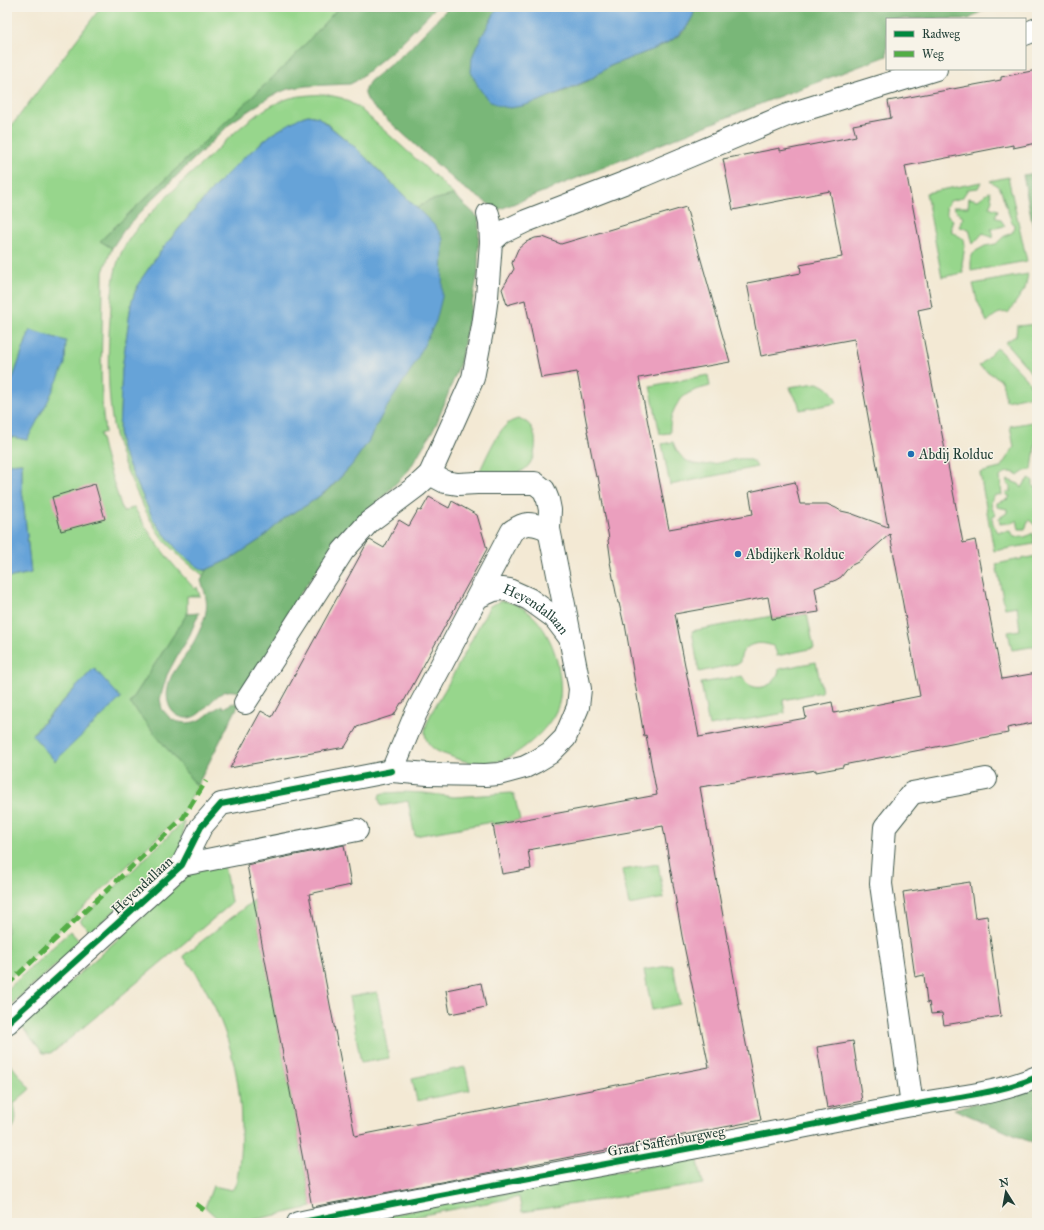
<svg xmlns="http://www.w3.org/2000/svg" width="1044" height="1230" font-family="'IM FELL Great Primer',serif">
	<rect width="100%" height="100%" fill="#f7f3e8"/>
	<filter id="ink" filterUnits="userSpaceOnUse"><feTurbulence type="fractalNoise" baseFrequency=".025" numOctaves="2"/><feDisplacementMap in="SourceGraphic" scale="8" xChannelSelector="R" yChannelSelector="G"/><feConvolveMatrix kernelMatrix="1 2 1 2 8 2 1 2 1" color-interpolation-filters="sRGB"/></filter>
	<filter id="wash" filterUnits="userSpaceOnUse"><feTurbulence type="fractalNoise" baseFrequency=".012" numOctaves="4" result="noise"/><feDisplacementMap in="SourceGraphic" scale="16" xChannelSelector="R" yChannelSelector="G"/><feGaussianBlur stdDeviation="0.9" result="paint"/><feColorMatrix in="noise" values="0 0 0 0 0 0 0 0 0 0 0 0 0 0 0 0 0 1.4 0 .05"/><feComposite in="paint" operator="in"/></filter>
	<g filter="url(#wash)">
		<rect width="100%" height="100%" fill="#f3e9d4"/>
		<path fill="#97d68c" stroke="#5b8a60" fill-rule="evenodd" d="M 101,7 L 339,7 L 289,62 L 100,241 L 112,248 L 103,272 L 103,283 C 103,332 98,383 105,432 L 100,434 L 106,459 L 123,512 L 134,507 C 151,538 171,564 195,589 L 197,587 L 200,596 L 187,596 L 187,614 L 130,703 L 197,786 L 182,814 L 7,980 L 7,578 L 31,573 L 22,489 L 22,463 L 7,464 L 7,436 L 27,440 L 30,330 L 7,395 L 7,132 ZM 94,668 L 55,761 L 32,734 Z
			M 324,94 L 342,98 L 358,107 L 435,176 L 454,195 L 428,201 L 417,208 L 356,148 L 326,123 L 318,117 L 308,115 L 304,116 L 272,134 L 241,160 L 218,183 L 192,213 L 162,249 L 142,278 L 135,292 L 131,304 L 122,369 L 119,431 L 121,448 L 154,521 L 179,552 L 203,570 L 206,570 L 204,576 C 189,564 174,553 162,538 C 151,523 143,506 135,489 C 129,475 122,461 118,446 C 107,410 107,356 110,319 C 112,296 112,272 122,251 C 129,237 139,226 150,214 C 168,195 188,176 208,158 C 232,135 257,108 290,98 C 301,95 313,95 324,94 Z
			M 1008,177 L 1027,261 L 971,271 L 971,258 L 974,252 L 985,246 L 996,244 L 1003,237 L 1013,232 L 1014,225 L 1011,220 L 1000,188 L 990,181 Z
			M 981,182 L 978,188 L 968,189 L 962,198 L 950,201 L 946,207 L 947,215 L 953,220 L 951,226 L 952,232 L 964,239 L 965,246 L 962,264 L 963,273 L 942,277 L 926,193 Z
			M 990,191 L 992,200 L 989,207 L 998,210 L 995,217 L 1001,220 L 1005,226 L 991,229 L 993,238 L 983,233 L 973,244 L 969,229 L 959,227 L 963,218 L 953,207 L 968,207 L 969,198 L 978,200 Z
			M 1028,274 L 1025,289 L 1008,313 C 998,311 994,316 987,322 L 977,300 L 973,284 Z
			M 1037,324 L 1037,381 L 1025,365 L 1005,342 L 1016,336 L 1017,326 Z
			M 997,348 L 1026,378 L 1030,384 L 1033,395 L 1006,401 L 1002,381 L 979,366 Z
			M 708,375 L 710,386 C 704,388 697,389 691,392 C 676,399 669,416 670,433 L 660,434 L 650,386 Z
			M 817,383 C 828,386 833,392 837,403 L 800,410 L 798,402 L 789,387 Z
			M 518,419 C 520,420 522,420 524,421 C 541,428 538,463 522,471 C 511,476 490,474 478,475 C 485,460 495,436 506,425 C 509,422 514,420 518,419 Z
			M 1037,421 L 1037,432 L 1032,470 L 1025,471 L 1019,475 C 1010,471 1007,470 1000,477 L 1002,495 C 989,492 989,508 996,514 L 992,517 L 993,524 L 998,532 L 1011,531 L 1014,537 L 1025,537 L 1033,533 L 1034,544 L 994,551 L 980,473 L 1000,468 L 1014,447 L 1010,426 Z
			M 673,442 C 691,492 745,440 757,467 L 670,485 L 662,444 Z
			M 1030,478 L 1033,481 L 1033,487 L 1037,487 L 1037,527 L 1029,520 L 1025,529 L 1019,529 L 1017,520 L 1015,522 L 1000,524 L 999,518 L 1007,513 L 1007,509 L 997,507 L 997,503 L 1008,499 L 1010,496 L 1006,495 L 1006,493 L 1010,492 L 1010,486 L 1007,484 L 1008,480 L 1019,484 L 1022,488 L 1026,481 Z
			M 1036,556 L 1037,559 L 1037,646 L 1012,650 L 1008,632 L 1020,630 L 1017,606 L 1005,608 L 996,564 Z
			M 501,601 C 525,603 540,620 550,641 C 558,657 565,692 557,709 C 549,729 522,752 503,760 C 495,762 487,763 479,763 C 468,763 457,759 447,755 C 436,752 425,745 425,732 C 425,720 441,697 447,686 C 462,659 475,632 490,606 Z
			M 807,614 L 814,648 L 777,656 L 776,651 L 773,646 C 758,640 740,644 740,663 L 699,672 L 692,631 L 772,616 L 773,619 Z
			M 816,662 L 822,692 L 783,700 L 785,713 L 709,726 L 701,683 L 742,676 C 744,679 745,682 748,684 C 760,693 779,683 779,669 Z
			M 404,792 L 424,793 L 454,797 L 511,793 L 513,794 L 515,798 L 520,820 L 493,825 L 492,822 L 415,836 L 408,801 L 381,806 L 379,798 L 380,794 L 384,793 Z
			M 184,821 L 182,850 L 91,932 L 80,921 Z
			M 658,864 L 664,898 L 629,905 L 622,870 Z
			M 224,865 L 231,901 L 231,904 L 56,1050 L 50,1053 L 43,1053 L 21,1026 L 197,868 Z
			M 254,900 L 312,1207 L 240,1223 L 219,1223 L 216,1217 L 205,1207 L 213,1186 L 232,1190 C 238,1185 239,1163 240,1155 C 245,1090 232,1032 198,976 C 194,969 188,963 183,956 Z
			M 70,931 L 81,943 L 7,1008 L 7,990 Z
			M 673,965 L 680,1004 L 652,1010 L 644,970 Z
			M 377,992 L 389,1058 L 361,1063 L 349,997 Z
			M 7,1063 L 12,1066 L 30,1089 L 14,1103 C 16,1116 19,1124 7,1134 Z
			M 465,1067 L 470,1090 L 417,1101 L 412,1078 Z
			M 697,1157 L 703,1184 L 522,1212 L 519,1197 L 380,1223 L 347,1223 Z"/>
		<path fill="#79b778" stroke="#4c7a56" d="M 339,7 L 436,7 L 397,47 L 356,81 L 350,84 L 306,86 L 288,89 L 271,96 L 233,121 L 152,200 L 124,230 L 112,248 L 100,241 L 289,62 Z
			M 449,7 L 498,7 L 476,47 L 522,106 C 544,99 567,91 588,81 C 596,77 603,69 611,66 C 632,56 674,46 687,27 C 691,21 693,14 695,7 L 989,7 L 969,19 L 887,19 L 887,56 L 775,98 L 498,210 L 461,186 L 371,105 L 367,99 L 365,94 L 365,89 L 367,86 L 370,81 L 407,51 Z
			M 1037,173 L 1037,247 L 1023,175 Z
			M 454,195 L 479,218 L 478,273 L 460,363 L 436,425 L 409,470 L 334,547 L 300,594 L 259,672 L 245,694 C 239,692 233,690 227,691 C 210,695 201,724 181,717 C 164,711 165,689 172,675 C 178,665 185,657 191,647 C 196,638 201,629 204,619 C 209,606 206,594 201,581 L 206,570 L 232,558 L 261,539 L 287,516 L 307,505 L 331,488 L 351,466 L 368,442 L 382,415 L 436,227 L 417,208 L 428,201 Z
			M 199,613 L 188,639 L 176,658 L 167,675 L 160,699 L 162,709 L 169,717 L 173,720 L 179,722 L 187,723 L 194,722 L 202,719 L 211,712 L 222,705 L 223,708 L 233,703 L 239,704 L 197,786 L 130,703 L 187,614 Z
			M 1037,1086 L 1037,1145 L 954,1109 Z"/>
		<path fill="#66a3d8" stroke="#427086" d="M 498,7 L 695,7 L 693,16 L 686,28 L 672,40 L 654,49 L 610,66 L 589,80 L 539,101 L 522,106 L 510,108 L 499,106 L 488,100 L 479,88 L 471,72 L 472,58 L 476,47 Z
			M 308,115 L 318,117 L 356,148 L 436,227 L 443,239 L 442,297 L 436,321 L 414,365 L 382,415 L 368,442 L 351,466 L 330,488 L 307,505 L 287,516 L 261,539 L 232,558 L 206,570 L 203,570 L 194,564 L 179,552 L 154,521 L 121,448 L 119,431 L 122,369 L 131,304 L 135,292 L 142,278 L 162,249 L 192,213 L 218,183 L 241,160 L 272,134 L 299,118 Z
			M 30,330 L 66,341 L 65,364 L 48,401 L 27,440 L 7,436 L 7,395 Z
			M 22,463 L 22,489 L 31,573 L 7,578 L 7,464 Z
			M 94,668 L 121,698 L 55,761 L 32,735 Z"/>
		<g id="blocks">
			<path fill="#eb9fbe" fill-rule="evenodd" d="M 1037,70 L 1037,143 L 1013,148 L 1013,145 L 905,166 L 932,307 L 918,310 L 963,543 L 975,540 L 1002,679 L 1037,673 L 1037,722 L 1007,728 L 1008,733 L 843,765 L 843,767 L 816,772 L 816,770 L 700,787 L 742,1023 L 761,1120 L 312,1207 L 247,865 L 344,845 L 351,885 L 309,894 L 355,1136 L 709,1067 L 682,936 L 663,826 L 528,850 L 531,869 L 502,874 L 493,825 L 657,795 L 646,735 L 644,736 L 625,624 L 624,625 L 619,603 L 618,603 L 610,562 L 611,562 L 608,540 L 609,539 L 598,476 L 596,477 L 587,431 L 588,431 L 577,372 L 541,378 L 525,300 L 507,305 L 502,289 L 514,269 L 512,263 L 518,249 L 526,242 L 535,238 L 543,237 L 561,244 L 686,207 L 730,362 L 639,378 L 669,529 L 753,514 L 749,492 L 795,482 L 800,504 L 827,504 L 836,508 L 841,511 L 850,513 L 888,527 L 854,339 L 761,356 L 747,283 L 801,273 L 800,265 L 842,257 L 830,191 L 733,210 L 723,159 L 780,148 L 780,151 L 856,136 L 853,125 L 891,118 L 888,101 L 1001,80 L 1001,77 ZM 890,534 L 920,696 L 834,713 L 832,702 L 804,708 L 806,718 L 699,737 L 675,614 L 768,597 L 772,619 L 819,612 L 815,588 L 836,580 L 841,577 L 850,566 L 858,562 Z
				M 95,484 L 105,519 L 61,531 L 52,497 Z
				M 429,497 L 449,508 L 452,501 L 477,515 L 487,549 L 403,703 L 401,703 L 394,715 L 357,727 L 345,747 L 230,768 L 261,711 L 272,717 L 367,543 L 370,540 L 384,548 L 399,520 L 409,526 L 418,510 L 421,511 Z
				M 970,882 L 975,918 L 987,916 L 1001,1016 L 944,1025 L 942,1013 L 931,1014 L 929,1002 L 927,1003 L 924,975 L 915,977 L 903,892 Z
				M 481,983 L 486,1007 L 450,1014 L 446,990 Z
				M 853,1041 L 862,1101 L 827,1108 L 817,1047 Z"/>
		</g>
	</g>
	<g filter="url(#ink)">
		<use href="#blocks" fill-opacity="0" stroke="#3f574c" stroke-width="1"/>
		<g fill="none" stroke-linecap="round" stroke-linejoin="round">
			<g stroke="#3f574c" stroke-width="24">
				<g id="minor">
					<path d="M 1025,34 L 1037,29"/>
					<path d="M 491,242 L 501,233 L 526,221 L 642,176 L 787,115 L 936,69"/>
					<path d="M 430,474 L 445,482 L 458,484 L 477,483 L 535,483 L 544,490 L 548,500 L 550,510 L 549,529 L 570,635"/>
					<path id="s1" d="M 478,597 L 494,590 L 502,589 L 509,590 L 529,599 L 554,617 L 570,638 L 580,689 L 578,707 L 565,738 L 550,753 L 535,762 L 525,767 L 499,774 L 485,775 L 428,774 L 392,771 L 416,713 L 512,531 C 528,520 532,524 549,529"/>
					<path d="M 245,703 L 343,551 L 369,522 L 417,486 L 430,474 L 473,378 L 483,326 L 487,297 L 491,242 L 490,223 L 488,214"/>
					<path d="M 182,865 L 357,830"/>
					<path d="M 7,1023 L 182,865 L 201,827 L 221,804 L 392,771"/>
					<path d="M 912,1105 L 881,884 L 885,827 L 912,793 L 986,779"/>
					<path d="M 298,1223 C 479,1185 661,1156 841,1119 C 865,1115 888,1109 912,1105 C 953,1097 998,1094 1037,1077"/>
				</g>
			</g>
			<use href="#minor" stroke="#fff" stroke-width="22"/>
			<path stroke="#52ad45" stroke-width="5" stroke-dasharray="10 5" stroke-linecap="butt" d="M 7,985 L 183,818 L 206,781
				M 196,1204 L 204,1210"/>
			<g stroke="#f7f3e8" stroke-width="8">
				<path id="cycleway" d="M 7,1023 L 182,865 L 201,827 L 221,804 L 392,771
					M 298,1223 C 479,1185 661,1156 841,1119 C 865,1115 888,1109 912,1105 C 953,1097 998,1094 1037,1077"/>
			</g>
			<use href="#cycleway" stroke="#00873e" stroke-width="6"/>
		</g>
	</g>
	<g fill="#1f6fb2" stroke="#f7f3e8" stroke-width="1.5">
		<circle cx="911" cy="454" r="4"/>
		<circle cx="738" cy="554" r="4"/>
	</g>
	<g text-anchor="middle" stroke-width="3" stroke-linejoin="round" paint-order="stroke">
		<g font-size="14" fill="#1f3d34" stroke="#f7f3e8" text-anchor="start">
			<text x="919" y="459">Abdij Rolduc</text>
			<text x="746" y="559">Abdijkerk Rolduc</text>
		</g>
		<g font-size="14" fill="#1f3d34" stroke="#f7f3e8">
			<text dy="5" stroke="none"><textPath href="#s1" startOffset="66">Heyendallaan</textPath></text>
			<text transform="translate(142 885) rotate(-43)" y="5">Heyendallaan</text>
			<text transform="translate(666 1141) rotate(-10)" y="5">Graaf Saffenburgweg</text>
		</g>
	</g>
	<rect width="1044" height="1230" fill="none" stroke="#f7f3e8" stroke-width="24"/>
	<rect x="886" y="18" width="140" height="52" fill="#f7f3e8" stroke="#a1aaa0"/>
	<rect x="894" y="31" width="20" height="6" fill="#00873e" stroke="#a1aaa0"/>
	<text x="922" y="38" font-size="12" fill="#1f3d34">Radweg</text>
	<rect x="894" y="51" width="20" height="6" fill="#52ad45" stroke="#a1aaa0"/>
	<text x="922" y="58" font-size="12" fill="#1f3d34">Weg</text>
	<g transform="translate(1006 1192) rotate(349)" stroke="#f7f3e8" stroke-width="3" paint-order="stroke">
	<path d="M0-3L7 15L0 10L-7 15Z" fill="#1f3d34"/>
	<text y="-6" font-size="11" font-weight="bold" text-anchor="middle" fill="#1f3d34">N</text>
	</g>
</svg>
